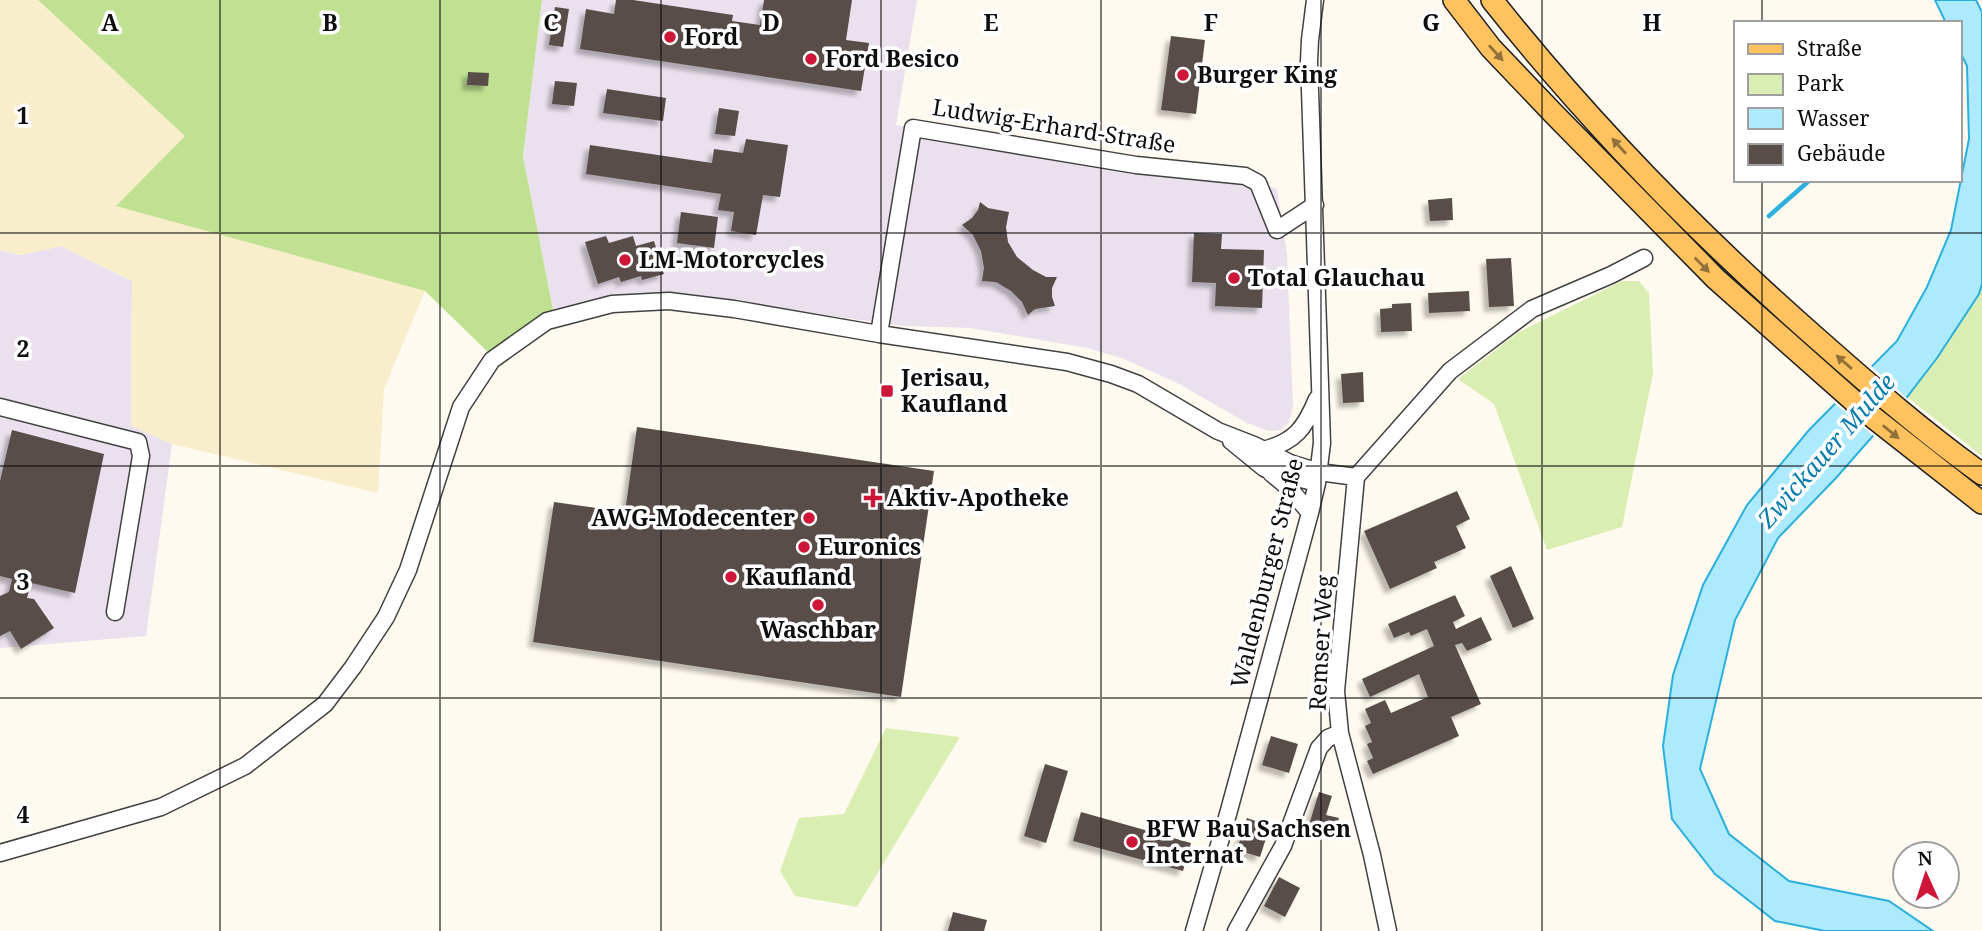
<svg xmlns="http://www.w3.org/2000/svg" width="1982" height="931" font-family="'Noto Serif',serif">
	<defs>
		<filter id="shadow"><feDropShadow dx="-5" dy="5" stdDeviation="2" flood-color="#0004"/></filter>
	</defs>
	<rect width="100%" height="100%" fill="#fffaef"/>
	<path fill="#ebe1ee" d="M 542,0 L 917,0 L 896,125 L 1258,183 L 1277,189 L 1287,253 L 1293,407 L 1289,422 L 1281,430 L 1269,431 L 1247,423 L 1179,384 L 1124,359 L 1087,348 L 970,328 L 904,326 L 736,303 L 614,296 L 553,310 L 523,156 Z
		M 61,246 L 132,281 L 131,425 L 172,444 L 146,636 L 0,648 L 0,250 L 21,255 Z"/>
	<path fill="#f9eecb" d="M 0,0 L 38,0 L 185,136 L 117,206 L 425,291 L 384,389 L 378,493 L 172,444 L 131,426 L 132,281 L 61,246 L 21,255 L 0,250 Z"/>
	<path fill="#daeeb3" d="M 1622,281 L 1639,281 L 1649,293 L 1653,373 L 1622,527 L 1547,550 L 1494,404 L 1458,379 L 1519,332 Z
		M 1982,284 L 1982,456 L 1907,397 L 1937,358 L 1978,294 Z
		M 886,728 L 960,737 L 857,907 L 795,896 L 780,871 L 799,818 L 844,814 Z"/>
	<path fill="#c0e191" d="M 38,0 L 542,0 L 523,156 L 553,310 L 521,328 L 490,354 L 425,291 L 116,206 L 185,136 Z"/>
	<path fill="#adeafd" stroke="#2bafdd" stroke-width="2" d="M 1935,0 L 1976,0 L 1982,12 L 1982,284 L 1979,294 L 1937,358 L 1907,397 L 1836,478 L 1778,538 L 1735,620 L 1700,769 L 1729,834 L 1789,881 L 1889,901 L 1933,931 L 1825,931 L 1775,921 L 1715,874 L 1672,819 L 1663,746 L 1673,675 L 1703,585 L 1747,505 L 1809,430 L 1897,341 L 1927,287 L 1951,230 L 1969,139 L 1967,66 L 1959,50 L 1959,23 L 1946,23 Z"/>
	<path fill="#fffaef" d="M 1869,364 L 1909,400 L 1876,438 L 1833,402 Z"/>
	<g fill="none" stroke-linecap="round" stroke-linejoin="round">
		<path stroke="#2bafdd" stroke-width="4.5" d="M 1769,216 L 1810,180"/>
	</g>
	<path fill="#584d49" filter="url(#shadow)" d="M 616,0 L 633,0 L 733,15 L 732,21 L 760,25 L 764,0 L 852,0 L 846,40 L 869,43 L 861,91 L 580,49 L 586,9 L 614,14 Z
		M 555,7 L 569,9 L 563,47 L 549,45 Z
		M 1171,36 L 1205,40 L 1196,114 L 1161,110 Z
		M 468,72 L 489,73 L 488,86 L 467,85 Z
		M 555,81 L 577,83 L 574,106 L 552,104 Z
		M 607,89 L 666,98 L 663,121 L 603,113 Z
		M 719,108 L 739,111 L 735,136 L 715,134 Z
		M 746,139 L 788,145 L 780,197 L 763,195 L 756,235 L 731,231 L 734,212 L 718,210 L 721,194 L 586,174 L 590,145 L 712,163 L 714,149 L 743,153 Z
		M 1452,198 L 1453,220 L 1430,221 L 1428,200 Z
		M 980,202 L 988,208 L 1009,212 L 1006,227 L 1008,242 L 1017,257 L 1033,270 L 1046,277 L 1057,277 L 1052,288 L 1052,297 L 1055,306 L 1035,309 L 1028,315 L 1022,302 L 1011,291 L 996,282 L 982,281 L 984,268 L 981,251 L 973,235 L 962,225 L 972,218 L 978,210 Z
		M 681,212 L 718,217 L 714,248 L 677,243 Z
		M 1194,233 L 1222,234 L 1221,249 L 1264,250 L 1262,308 L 1215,306 L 1216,283 L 1192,282 Z
		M 606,236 L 609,243 L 633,236 L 636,246 L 654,241 L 664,274 L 642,280 L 641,276 L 621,282 L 619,277 L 598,284 L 585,242 Z
		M 1511,258 L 1514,306 L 1489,307 L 1486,259 Z
		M 1469,291 L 1470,311 L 1429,313 L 1428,293 Z
		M 1411,303 L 1412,331 L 1381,332 L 1380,309 L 1392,308 L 1392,304 Z
		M 1363,372 L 1364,402 L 1343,403 L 1341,374 Z
		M 637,427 L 934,471 L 901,697 L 533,642 L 554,502 L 625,512 Z
		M 12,430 L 104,454 L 75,593 L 31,583 L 27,598 L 34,599 L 54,628 L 21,649 L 10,631 L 0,636 L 0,596 L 9,592 L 12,579 L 0,576 L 0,481 Z
		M 1457,491 L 1470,519 L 1456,526 L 1466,548 L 1434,562 L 1437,568 L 1390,589 L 1364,531 Z
		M 1511,566 L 1534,619 L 1513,628 L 1490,576 Z
		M 1455,595 L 1465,616 L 1453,622 L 1456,629 L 1481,617 L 1492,640 L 1467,651 L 1462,643 L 1455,645 L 1481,704 L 1451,717 L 1459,736 L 1373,774 L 1367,761 L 1373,758 L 1367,744 L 1372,742 L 1365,726 L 1371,723 L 1365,709 L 1385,700 L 1391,713 L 1428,697 L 1419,674 L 1370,697 L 1362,679 L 1434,646 L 1427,629 L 1411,636 L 1409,632 L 1394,638 L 1388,624 Z
		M 1271,736 L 1298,744 L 1289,773 L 1262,765 Z
		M 1045,764 L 1068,771 L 1046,843 L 1024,836 Z
		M 1319,792 L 1332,796 L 1326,815 L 1339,818 L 1334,833 L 1309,825 Z
		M 1081,812 L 1191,843 L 1183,871 L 1073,841 Z
		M 1247,818 L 1270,826 L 1260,857 L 1237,850 Z
		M 1279,877 L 1300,888 L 1285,917 L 1264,906 Z
		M 953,912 L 987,920 L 984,931 L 948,931 Z"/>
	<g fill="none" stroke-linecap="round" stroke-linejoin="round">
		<g stroke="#414141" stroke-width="19">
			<path id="minor" d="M 879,334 L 913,128 L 1136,165 L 1245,176 L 1258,183 L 1277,230 L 1315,205
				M 0,407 L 138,442 L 141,456 L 115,612
				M 1231,441 L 1264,468 L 1273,472 L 1317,483
				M 1263,450 C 1295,442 1305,428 1317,399
				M 1271,473 L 1289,488 L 1310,513
				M 0,853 L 161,807 L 245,766 L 325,704 L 353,667 L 386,617 L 408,570 L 461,407 L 492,360 L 547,321 L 612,304 L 669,301 L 734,309 L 879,334 L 1067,362 L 1111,374 L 1138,384 L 1218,431 L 1254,445 L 1290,463 L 1319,472 L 1356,477
				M 1194,931 L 1228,814 L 1310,513 L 1317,483 L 1322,443 L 1309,61 L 1310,40 L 1315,0
				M 1236,931 L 1283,846 L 1319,748 L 1328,738 L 1340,733
				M 1388,931 L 1372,855 L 1340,733 L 1336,691 L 1356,477 L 1450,371 L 1532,309 L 1611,275 L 1644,258"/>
		</g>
		<g stroke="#1f1f1f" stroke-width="24">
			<path id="major" d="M 1454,0 L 1491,48 L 1552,112 L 1716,279 L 1865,411 L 1982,503
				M 1492,0 C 1591,125 1703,239 1822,343 C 1874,389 1926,434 1982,474"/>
		</g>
		<use href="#minor" stroke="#fff" stroke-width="16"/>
		<use href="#major" stroke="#ffc25f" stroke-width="21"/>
	</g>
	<defs><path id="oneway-solid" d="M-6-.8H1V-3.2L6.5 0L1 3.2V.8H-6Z" transform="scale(1.75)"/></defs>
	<g fill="#93713b">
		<use href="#oneway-solid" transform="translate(1496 53) rotate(48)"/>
		<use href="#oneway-solid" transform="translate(1619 146) rotate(-132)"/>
		<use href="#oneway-solid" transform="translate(1702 265) rotate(45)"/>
		<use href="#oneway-solid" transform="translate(1844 362) rotate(-139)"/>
		<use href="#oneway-solid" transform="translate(1891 432) rotate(39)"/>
	</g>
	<path fill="none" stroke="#0e0e0e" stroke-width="2" stroke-opacity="0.55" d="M 220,0 L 220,931M 440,0 L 440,931M 661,0 L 661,931M 881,0 L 881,931M 1101,0 L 1101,931M 1321,0 L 1321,931M 1542,0 L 1542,931M 1762,0 L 1762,23M 1762,180 L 1762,931M 0,233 L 1982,233M 0,466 L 1982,466M 0,698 L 1982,698"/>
	<g fill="#ce1638" stroke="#fff" stroke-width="2.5">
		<circle cx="670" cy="37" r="7"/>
		<circle cx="811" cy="59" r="7"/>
		<circle cx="1183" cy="75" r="7"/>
		<circle cx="625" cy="260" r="7"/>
		<circle cx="1234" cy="278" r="7"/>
		<rect x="880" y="384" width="14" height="14" rx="3.5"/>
		<path d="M869.5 487.5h7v7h7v7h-7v7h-7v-7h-7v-7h7z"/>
		<circle cx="809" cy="518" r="7"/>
		<circle cx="804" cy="547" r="7"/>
		<circle cx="731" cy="577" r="7"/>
		<circle cx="818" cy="605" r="7"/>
		<circle cx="1132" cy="842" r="7"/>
	</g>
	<g text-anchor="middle" stroke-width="7" stroke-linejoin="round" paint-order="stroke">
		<g font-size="23" font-weight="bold" fill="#0e0e0e" stroke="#fff" text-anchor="start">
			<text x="684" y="45">Ford</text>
			<text x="825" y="67">Ford Besico</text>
			<text x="1197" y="83">Burger King</text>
			<text x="639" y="268">LM-Motorcycles</text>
			<text x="1248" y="286">Total Glauchau</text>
			<text x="901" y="386">Jerisau,<tspan x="901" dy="26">Kaufland</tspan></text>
			<text x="887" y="506">Aktiv-Apotheke</text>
			<text x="795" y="526" text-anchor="end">AWG-Modecenter</text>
			<text x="818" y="555">Euronics</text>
			<text x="745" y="585">Kaufland</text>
			<text x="818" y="638" text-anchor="middle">Waschbar</text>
			<text x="1146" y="837">BFW Bau Sachsen<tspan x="1146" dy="26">Internat</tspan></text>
		</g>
		<g font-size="23" fill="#0e0e0e" stroke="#fff">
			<text transform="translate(1054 126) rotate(9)" y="8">Ludwig-Erhard-Straße</text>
			<text transform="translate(1267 573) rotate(-76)" y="8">Waldenburger Straße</text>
			<text transform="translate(1321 643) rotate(-87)" y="8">Remser Weg</text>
		</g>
		<g font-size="24" font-style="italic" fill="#087dae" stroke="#fff">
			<text transform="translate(1827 451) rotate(-49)" y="8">Zwickauer Mulde</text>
		</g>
	</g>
	<g font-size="23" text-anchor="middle" font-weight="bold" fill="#0e0e0e" stroke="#fff" stroke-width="7" stroke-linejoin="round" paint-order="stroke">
		<text x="110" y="31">A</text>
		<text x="330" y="31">B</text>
		<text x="551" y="31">C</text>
		<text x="771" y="31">D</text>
		<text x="991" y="31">E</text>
		<text x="1211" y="31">F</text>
		<text x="1431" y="31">G</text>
		<text x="1652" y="31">H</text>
		<text x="23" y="124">1</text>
		<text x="23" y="357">2</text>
		<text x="23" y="590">3</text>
		<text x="23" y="823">4</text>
	</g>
	<rect x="1734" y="21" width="228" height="161" fill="#ffffff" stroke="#9f9f9f" stroke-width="2"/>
	<rect x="1748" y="44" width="35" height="10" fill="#ffc25f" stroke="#9f9f9f" stroke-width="2"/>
	<text x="1797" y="56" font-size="21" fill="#0e0e0e">Straße</text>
	<rect x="1748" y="74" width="35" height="21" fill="#daeeb3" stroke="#9f9f9f" stroke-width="2"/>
	<text x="1797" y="91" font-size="21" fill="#0e0e0e">Park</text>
	<rect x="1748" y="108" width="35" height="21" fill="#adeafd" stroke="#9f9f9f" stroke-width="2"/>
	<text x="1797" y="126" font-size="21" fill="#0e0e0e">Wasser</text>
	<rect x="1748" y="144" width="35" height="21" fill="#584d49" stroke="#9f9f9f" stroke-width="2"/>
	<text x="1797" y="161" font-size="21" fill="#0e0e0e">Gebäude</text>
	<g transform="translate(1926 875) rotate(357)"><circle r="33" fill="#ffffff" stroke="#9f9f9f" stroke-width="2"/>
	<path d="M0-5L12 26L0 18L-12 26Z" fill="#ce1638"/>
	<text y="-10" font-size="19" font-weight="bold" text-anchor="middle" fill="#0e0e0e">N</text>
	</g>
</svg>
